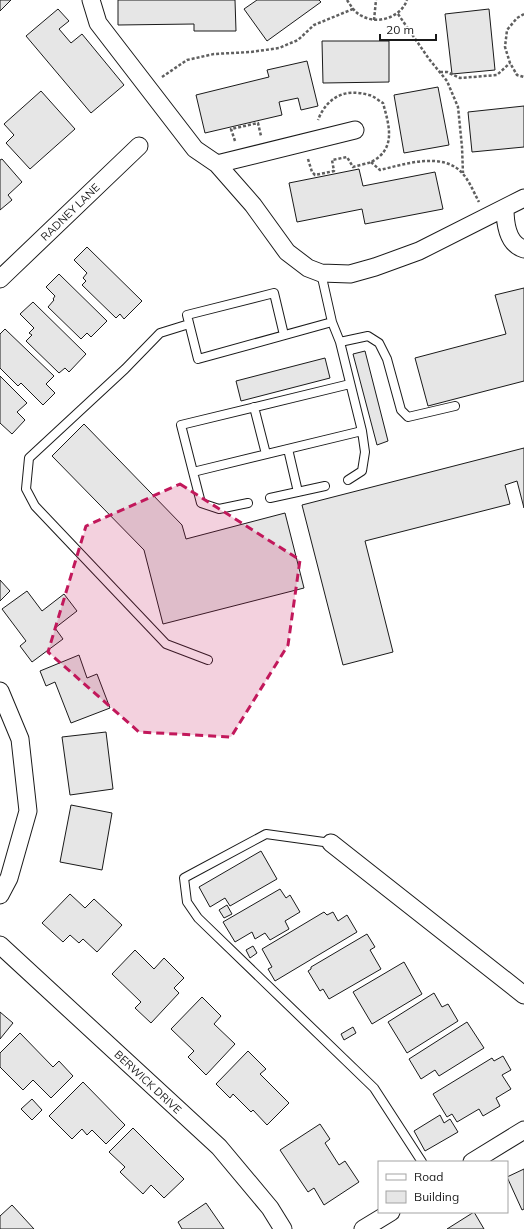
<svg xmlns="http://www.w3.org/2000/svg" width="524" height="1229" font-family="Mulish,sans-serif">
	<rect width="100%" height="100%" fill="#fff"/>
	<path fill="#e6e6e6" stroke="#1a1a1a" d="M 0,0 L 11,0 L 0,11 Z
		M 118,0 L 235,0 L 236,31 L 194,31 L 194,24 L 118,25 Z
		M 257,0 L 319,0 L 321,2 L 267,41 L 244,9 Z
		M 58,9 L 69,21 L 59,29 L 71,43 L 82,34 L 124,85 L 91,113 L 26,36 Z
		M 489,9 L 495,70 L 452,74 L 445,14 Z
		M 322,41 L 389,41 L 389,82 L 323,83 Z
		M 307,61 L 318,106 L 301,110 L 298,98 L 279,102 L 282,115 L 205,133 L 196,95 L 269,77 L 267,70 Z
		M 438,87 L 449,145 L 404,153 L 394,95 Z
		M 41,91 L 75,129 L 30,169 L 6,143 L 14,135 L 4,124 Z
		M 524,106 L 524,147 L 472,152 L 468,112 Z
		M 2,159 L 22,182 L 8,195 L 12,200 L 0,210 L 0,160 Z
		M 359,169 L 363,186 L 435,172 L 443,209 L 365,224 L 362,209 L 297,222 L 289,183 Z
		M 87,247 L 142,301 L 124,319 L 120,314 L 116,318 L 82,285 L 86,281 L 83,278 L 87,273 L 74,260 Z
		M 59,274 L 107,321 L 91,337 L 87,333 L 81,339 L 48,307 L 54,300 L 53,299 L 55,296 L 46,287 Z
		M 524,288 L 524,381 L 428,406 L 415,358 L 506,334 L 495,295 Z
		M 33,302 L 86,354 L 69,372 L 65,368 L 59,373 L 26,341 L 32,335 L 29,333 L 34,328 L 20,314 Z
		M 5,329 L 54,376 L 46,384 L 55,393 L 43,405 L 21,383 L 18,386 L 0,368 L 0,334 Z
		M 365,351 L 388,441 L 377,445 L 353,354 Z
		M 325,358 L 330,378 L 241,401 L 236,381 Z
		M 0,376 L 27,403 L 17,412 L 25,420 L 12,434 L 0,423 Z
		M 84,424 L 182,525 L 186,539 L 285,513 L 304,588 L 163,624 L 144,550 L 52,456 Z
		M 524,448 L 524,508 L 517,481 L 505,485 L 510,504 L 365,541 L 393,652 L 343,665 L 302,505 Z
		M 0,580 L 10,591 L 0,601 Z
		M 27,591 L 42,611 L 64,594 L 77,611 L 55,628 L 63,639 L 32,662 L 20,646 L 26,641 L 2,609 Z
		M 79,655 L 87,678 L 97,674 L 110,708 L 71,723 L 55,682 L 46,686 L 40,671 Z
		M 106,732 L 113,789 L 70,795 L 62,737 Z
		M 71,805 L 112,813 L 102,870 L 60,862 Z
		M 261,851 L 277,879 L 230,906 L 225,898 L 210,907 L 199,887 Z
		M 280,889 L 286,898 L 290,895 L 300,912 L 285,921 L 289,929 L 270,940 L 265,933 L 255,939 L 252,932 L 235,942 L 223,922 Z
		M 70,894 L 85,908 L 94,899 L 122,925 L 97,952 L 83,939 L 79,943 L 70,935 L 63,942 L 42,923 Z
		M 227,905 L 232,914 L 224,918 L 219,910 Z
		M 324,912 L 327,915 L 333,912 L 338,921 L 347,915 L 357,932 L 275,981 L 268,969 L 272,967 L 262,949 Z
		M 367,934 L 375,947 L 370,950 L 381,969 L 329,999 L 323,989 L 320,991 L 308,971 L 311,969 L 311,967 Z
		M 253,946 L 257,953 L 250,958 L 246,950 Z
		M 135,950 L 154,969 L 164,958 L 184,978 L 174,988 L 179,993 L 151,1023 L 135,1008 L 141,1002 L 112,974 Z
		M 404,962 L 422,994 L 372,1024 L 353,992 Z
		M 434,993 L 442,1007 L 448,1004 L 458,1021 L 407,1053 L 388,1022 Z
		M 202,997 L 221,1016 L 214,1024 L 235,1044 L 206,1075 L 188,1057 L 194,1051 L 171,1029 Z
		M 0,1012 L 13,1023 L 0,1039 Z
		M 467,1022 L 484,1048 L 439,1076 L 435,1070 L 421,1079 L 409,1059 Z
		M 353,1027 L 356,1033 L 344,1040 L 341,1034 Z
		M 20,1033 L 53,1067 L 59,1061 L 73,1076 L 51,1098 L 33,1080 L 23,1090 L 0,1067 L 0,1053 Z
		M 248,1051 L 266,1069 L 260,1074 L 289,1103 L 267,1125 L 253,1110 L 251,1112 L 233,1094 L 230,1098 L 216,1084 Z
		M 503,1056 L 511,1070 L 502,1075 L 511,1089 L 496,1098 L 500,1106 L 483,1116 L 479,1109 L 457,1122 L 452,1114 L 447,1117 L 433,1094 L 492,1058 L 494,1061 Z
		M 83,1082 L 125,1125 L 106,1144 L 92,1130 L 87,1135 L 82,1129 L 72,1139 L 49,1116 Z
		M 32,1099 L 42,1110 L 32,1120 L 21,1109 Z
		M 440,1115 L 444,1123 L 450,1119 L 458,1132 L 425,1151 L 414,1131 Z
		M 320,1124 L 330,1139 L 325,1143 L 339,1165 L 345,1161 L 359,1182 L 324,1205 L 314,1188 L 308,1192 L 280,1150 Z
		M 133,1128 L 184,1179 L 164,1198 L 151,1185 L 143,1194 L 120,1172 L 125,1167 L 109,1152 Z
		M 524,1169 L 524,1209 L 522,1210 L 507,1177 Z
		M 206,1203 L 224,1229 L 182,1229 L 178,1222 Z
		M 12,1205 L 34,1229 L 0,1229 L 0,1216 Z
		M 474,1212 L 484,1229 L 447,1229 Z"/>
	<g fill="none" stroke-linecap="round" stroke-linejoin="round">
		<g stroke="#1a1a1a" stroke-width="10">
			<path id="service" d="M 321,273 L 332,322 L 340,342 L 368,336 L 379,343 L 387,359 L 401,410 L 408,417 L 455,406
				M 189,324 L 160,333 L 125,369 L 29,458 L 26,489 L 35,506 L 166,644 L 208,660
				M 284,335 L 274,293 L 187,315 L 198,359 L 332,322
				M 340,342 L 362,431 L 193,472 L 181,425 L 350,384
				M 254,407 L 266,454
				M 288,449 L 298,492
				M 193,472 L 201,503 L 219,509 L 248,503
				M 348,480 L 362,471 L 365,452 L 362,431
				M 270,498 L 325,486
				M 331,843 L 266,834 L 184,878 L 187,902 L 198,918 L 374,1088 L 422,1162"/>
		</g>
		<g stroke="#1a1a1a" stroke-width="19">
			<path id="minor" d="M 91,0 L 98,23 L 195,149 L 217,164 L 253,205 L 287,252 L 308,268 L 321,273 L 350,274 L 375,267 L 419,251 L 524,198
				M 217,164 L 355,130
				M 505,208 C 505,223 507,244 524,249
				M 0,279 L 139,146
				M 0,691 L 20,739 L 28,811 L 9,878 L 0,895
				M 331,843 L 524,995
				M 0,945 L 219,1147 L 270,1208 L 283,1229
				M 472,1162 L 524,1130
				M 363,1229 L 391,1212"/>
		</g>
		<path stroke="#5f5f5f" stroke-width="2.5" stroke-dasharray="3 2" stroke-linecap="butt" d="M 347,0 C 351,6 355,13 362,16 C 378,25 401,17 407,0
			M 398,14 L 429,59 L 447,81 L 458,107 L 462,147 L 463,173
			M 524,14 L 517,18 L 507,30 L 505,47 L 510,63 L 517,75 L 524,77
			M 374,20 L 376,0
			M 440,72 L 447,72 L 460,78 L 497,75 L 510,63
			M 162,77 L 187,60 L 214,54 L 251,52 L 279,48 L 298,40 L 314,25 L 353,9
			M 235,141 L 231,129 L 258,123 L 261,136
			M 308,159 L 312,172 L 315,175 L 334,171 L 332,160 L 347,157 L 353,167 C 359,165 366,164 371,162 C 397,149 389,125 383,103 C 379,101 374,96 369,95 C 345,88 327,97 318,120
			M 371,162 L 380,170 C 405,164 444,151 463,174 C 470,182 474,193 479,202"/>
		<use href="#service" stroke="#fff" stroke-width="8"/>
		<use href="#minor" stroke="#fff" stroke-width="17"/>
	</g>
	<path fill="#c2185b" fill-opacity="0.2" stroke="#c2185b" stroke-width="3" stroke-dasharray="8 5" stroke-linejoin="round" d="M 180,484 L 300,560 L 288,645 L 231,737 L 139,732 L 48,652 L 86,526 Z"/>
	<g text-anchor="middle" stroke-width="3" stroke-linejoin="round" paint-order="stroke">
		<g font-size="11" fill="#1a1a1a" stroke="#fff">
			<text transform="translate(70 212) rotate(-44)" y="4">RADNEY LANE</text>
			<text transform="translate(148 1082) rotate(43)" y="4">BERWICK DRIVE</text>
		</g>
	</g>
	<rect x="378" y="1161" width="130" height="52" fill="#ffffff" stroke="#a3a3a3"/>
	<rect x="386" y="1174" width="20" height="6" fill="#ffffff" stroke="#a3a3a3"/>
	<text x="414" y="1181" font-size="12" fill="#1a1a1a">Road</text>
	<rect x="386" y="1191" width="20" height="12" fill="#e6e6e6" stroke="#a3a3a3"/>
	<text x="414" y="1201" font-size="12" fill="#1a1a1a">Building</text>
	<path d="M380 34v6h56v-6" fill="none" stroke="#1a1a1a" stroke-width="2"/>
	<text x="386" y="34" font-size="12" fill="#1a1a1a" stroke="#ffffff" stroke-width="3" paint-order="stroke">20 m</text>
</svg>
